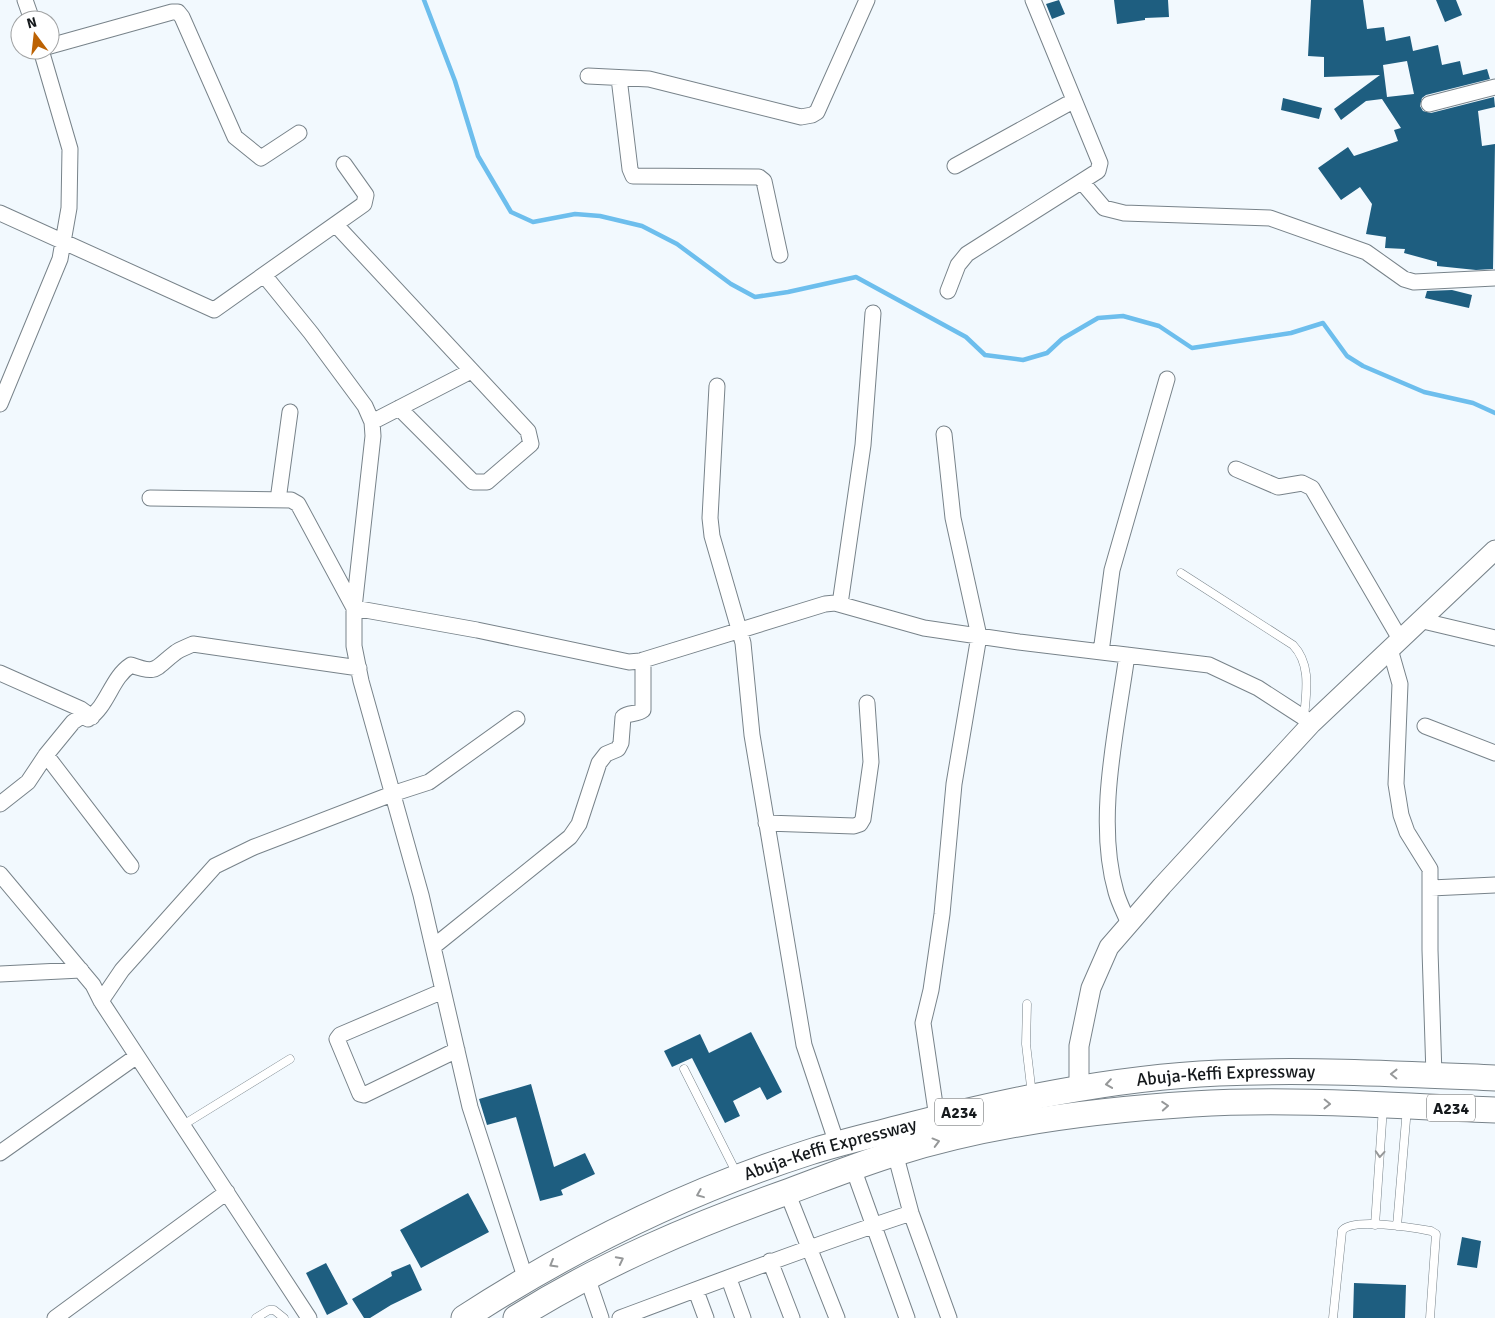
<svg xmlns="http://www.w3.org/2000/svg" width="1495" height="1318" font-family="Signika,sans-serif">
	<rect width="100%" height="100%" fill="#f2f9fe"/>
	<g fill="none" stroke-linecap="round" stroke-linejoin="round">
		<path stroke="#6dbeed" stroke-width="4.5" d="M 424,0 L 455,81 L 478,156 L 511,212 L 533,222 L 575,214 L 600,216 L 642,226 L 677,244 L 731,284 L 755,297 L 788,292 L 856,277 L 966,337 L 985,355 L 1023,360 L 1047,353 L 1062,339 L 1098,318 L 1123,316 L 1159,326 L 1192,348 L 1291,333 L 1323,323 L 1347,356 L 1363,366 L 1424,392 L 1473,403 L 1495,413"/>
	</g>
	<path fill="#1e5e80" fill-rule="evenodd" d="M 1059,0 L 1065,14 L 1052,19 L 1046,4 Z
		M 1114,0 L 1168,0 L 1169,17 L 1145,18 L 1145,20 L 1117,24 Z
		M 1311,0 L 1363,0 L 1367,29 L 1384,27 L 1386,41 L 1410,36 L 1413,51 L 1438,45 L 1442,65 L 1460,61 L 1463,75 L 1487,69 L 1490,79 L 1426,95 L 1422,98 L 1420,106 L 1423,111 L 1431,113 L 1494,97 L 1495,107 L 1478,111 L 1482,146 L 1495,144 L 1493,269 L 1476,270 L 1437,266 L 1437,262 L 1404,253 L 1405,249 L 1385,248 L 1386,237 L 1366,234 L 1372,204 L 1360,187 L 1341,200 L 1318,168 L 1348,147 L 1354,156 L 1398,141 L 1394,130 L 1401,128 L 1382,99 L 1366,101 L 1341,120 L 1334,109 L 1380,75 L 1324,77 L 1324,57 L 1308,56 ZM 1407,61 L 1414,94 L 1387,97 L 1383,65 Z
		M 1436,0 L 1456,0 L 1462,15 L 1445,22 Z
		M 1283,98 L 1322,108 L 1319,119 L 1281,110 Z
		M 1452,290 L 1472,295 L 1469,308 L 1425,298 L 1427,291 Z
		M 751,1032 L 782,1092 L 767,1100 L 760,1087 L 733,1101 L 740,1116 L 725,1123 L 692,1058 L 672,1067 L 664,1051 L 700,1034 L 709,1053 Z
		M 531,1084 L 554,1167 L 585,1153 L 595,1174 L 561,1190 L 563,1195 L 540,1201 L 516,1117 L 487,1125 L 479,1099 Z
		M 468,1193 L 489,1232 L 421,1268 L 400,1230 Z
		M 1462,1237 L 1481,1241 L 1477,1268 L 1457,1265 Z
		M 326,1263 L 348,1304 L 327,1315 L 306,1273 Z
		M 410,1264 L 422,1290 L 391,1305 L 370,1318 L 364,1318 L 352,1299 L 392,1276 L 391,1272 Z
		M 1354,1283 L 1406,1285 L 1405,1318 L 1353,1318 Z"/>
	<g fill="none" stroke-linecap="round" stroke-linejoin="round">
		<g stroke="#78838a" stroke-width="9">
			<path id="service" d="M 1181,573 L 1293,645 C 1312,665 1306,693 1304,718
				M 1027,1004 L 1026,1044 L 1032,1095
				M 684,1069 L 737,1174
				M 183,1125 L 290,1059
				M 1375,1225 L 1383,1107
				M 1397,1226 L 1407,1108
				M 256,1318 L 269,1310 L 274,1310 L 284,1318
				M 1333,1318 L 1342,1231 C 1351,1217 1415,1228 1431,1231 L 1436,1234 L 1430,1318"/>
		</g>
		<g stroke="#78838a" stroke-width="17">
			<path id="minor" d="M 25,0 L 32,20
				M 50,46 L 172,12 L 178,12 L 182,17 L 235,137 L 261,158 L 299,133
				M 588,76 L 649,79 L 801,117 L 812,115 L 817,112 L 867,0
				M 619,78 L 630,169 L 633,176 L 759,177 L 764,181 L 780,255
				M 1429,104 L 1495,87
				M 955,166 L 1073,101
				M 1082,182 L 1104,208 L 1124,213 L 1270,218 L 1366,252 L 1404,279 L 1414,282 L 1495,278
				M 0,213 L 214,310 L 364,204 L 366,195 L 344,164
				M 336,225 L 528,431 L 531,444 L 487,482 L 473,482 L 399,408
				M 264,275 L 311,333 L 365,406 L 372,422 L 373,436 L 354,608 L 354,646 L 361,681 L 421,895 L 470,1107 L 526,1280
				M 948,291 L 958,265 L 967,254 L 1098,171 L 1100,163 L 1033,0
				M 717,386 L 710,518 L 712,536 L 743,643 L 752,735 L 804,1045 L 837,1144
				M 0,404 L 60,259 L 69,208 L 70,149 L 41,50
				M 372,422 L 471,371
				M 1236,469 L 1278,487 L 1302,483 L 1312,488 L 1400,639
				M 150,498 L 291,500 L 298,504 L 354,608 L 477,630 L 629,662 L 640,661 L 825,604 L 835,603 L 924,628 L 1019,642 L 1209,665 L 1258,688 L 1312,723
				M 278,500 L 290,412
				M 840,604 L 863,445 L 873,313
				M 1419,620 L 1495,638
				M 1390,649 L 1400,684 L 1396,784 L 1401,815 L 1407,832 L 1430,869 L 1430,950 L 1434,1075
				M 1101,652 L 1112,570 L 1167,379
				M 1127,655 C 1117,728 1095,820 1116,892 C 1119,903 1125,914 1129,924
				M 0,673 L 81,709 L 92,717
				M 1425,726 L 1495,753
				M 46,755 L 131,866
				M 0,804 L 28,782 L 46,755 L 73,722 L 82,716 L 88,719 C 108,706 111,678 131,665 C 158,675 155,668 175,653 C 180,649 187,647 193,644 L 359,668
				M 766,823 L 854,826 L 860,824 L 863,819 L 871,762 L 867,703
				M 0,874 L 93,985 L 101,1001 L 309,1318
				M 1431,888 L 1495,885
				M 433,947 L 570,837 L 579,824 L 599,763 L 606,754 L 618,749 L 621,743 L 623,717 C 629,712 637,715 643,710 L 643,660
				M 0,974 L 81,970
				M 443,991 L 340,1035 L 337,1039 L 360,1094 L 364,1095 L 457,1050
				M 101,1001 L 122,970 L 215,866 L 254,847 L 392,794 L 429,782 L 517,719
				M 937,1118 L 923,1023 L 931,990 L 942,914 L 954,784 L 979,636 L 953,518 L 944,434
				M 0,1153 L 137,1056
				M 895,1153 L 911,1213 L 949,1318
				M 853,1168 L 907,1318
				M 787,1192 L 837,1318
				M 770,1261 L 792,1318
				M 587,1277 L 601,1318
				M 729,1279 L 743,1318
				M 696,1291 L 706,1318
				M 55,1318 L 227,1192
				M 620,1318 C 717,1282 813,1245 911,1213"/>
		</g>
		<g stroke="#78838a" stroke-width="21">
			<path id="tertiary" d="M 1079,1089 L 1079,1046 L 1091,988 L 1109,947 L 1162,886 L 1312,723 L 1495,550"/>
		</g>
		<g stroke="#78838a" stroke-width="27">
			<g id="trunk">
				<path id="s1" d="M 464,1318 C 572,1248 688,1191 810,1152 C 839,1143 869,1136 899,1128 C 1004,1101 1110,1078 1219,1073 C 1310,1069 1403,1074 1495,1078"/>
				<path d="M 516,1318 C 602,1264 694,1225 790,1191 C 825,1178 860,1164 896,1153 C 988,1124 1096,1110 1193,1104 C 1293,1098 1395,1106 1495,1110"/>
			</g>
		</g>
		<use href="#service" stroke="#fff" stroke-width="8"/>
		<use href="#minor" stroke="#fff" stroke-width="15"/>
		<use href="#tertiary" stroke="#fff" stroke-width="19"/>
		<use href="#trunk" stroke="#fff" stroke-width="25"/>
	</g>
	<defs><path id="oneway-chevron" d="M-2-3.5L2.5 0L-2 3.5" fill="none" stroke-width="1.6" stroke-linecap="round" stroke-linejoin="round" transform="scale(1.25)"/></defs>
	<g stroke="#969899">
		<use href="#oneway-chevron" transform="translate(1394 1074) rotate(-179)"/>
		<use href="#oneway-chevron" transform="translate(1109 1084) rotate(172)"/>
		<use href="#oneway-chevron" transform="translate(1327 1104) rotate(1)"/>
		<use href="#oneway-chevron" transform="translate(1165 1106) rotate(-4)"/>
		<use href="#oneway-chevron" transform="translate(936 1142) rotate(-15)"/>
		<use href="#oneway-chevron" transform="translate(1380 1154) rotate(94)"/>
		<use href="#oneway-chevron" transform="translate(700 1194) rotate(158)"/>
		<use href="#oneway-chevron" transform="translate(620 1260) rotate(-27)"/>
		<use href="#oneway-chevron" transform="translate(553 1264) rotate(150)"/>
	</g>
	<g text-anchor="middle" stroke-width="5" stroke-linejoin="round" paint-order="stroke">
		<g fill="#fff" stroke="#5b5e60" stroke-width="1">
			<rect x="1427" y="1094.5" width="48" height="27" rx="4"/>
			<rect x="935" y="1098.5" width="48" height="27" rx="4"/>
		</g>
		<g font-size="16" font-weight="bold" fill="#15191c">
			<text x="1451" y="1114">A234</text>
			<text x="959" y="1118">A234</text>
		</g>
		<g font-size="18" fill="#15191c" stroke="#fff">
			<text dy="6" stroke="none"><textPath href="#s1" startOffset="809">Abuja-Keffi Expressway</textPath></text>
			<text dy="6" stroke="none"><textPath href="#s1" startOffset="405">Abuja-Keffi Expressway</textPath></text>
		</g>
	</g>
	<g transform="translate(35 35) rotate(345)"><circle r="24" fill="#ffffff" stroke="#a1a3a4"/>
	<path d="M0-4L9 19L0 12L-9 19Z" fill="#bc6203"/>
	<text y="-8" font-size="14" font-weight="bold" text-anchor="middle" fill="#15191c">N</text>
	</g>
</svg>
